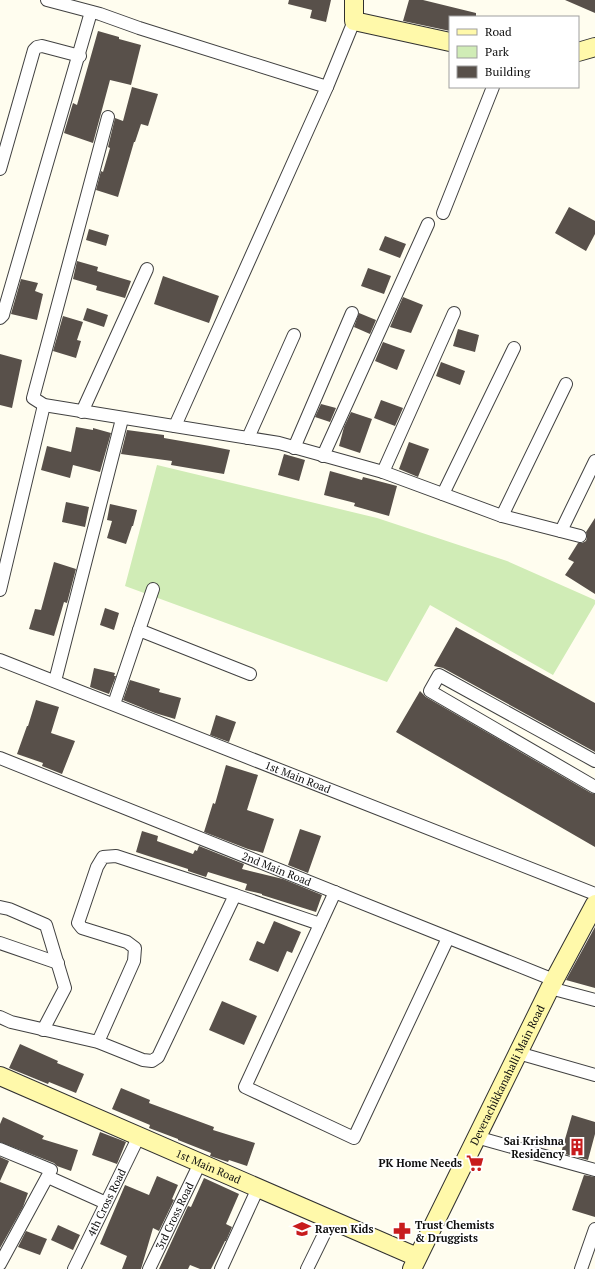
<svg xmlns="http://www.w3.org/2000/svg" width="595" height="1269" font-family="'PT Serif',serif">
	<rect width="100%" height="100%" fill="#fffdef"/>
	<path fill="#d0ecb6" d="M 157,465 L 377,518 L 507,561 L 595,600 L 595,604 L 553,675 L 430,605 L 387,682 L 125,586 Z"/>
	<path fill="#58504a" d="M 289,0 L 331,0 L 326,22 L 310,18 L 312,10 L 288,4 Z
		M 409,0 L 423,0 L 476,13 L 476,17 L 450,17 L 450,31 L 403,21 Z
		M 565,0 L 595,0 L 595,13 Z
		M 98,31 L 119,37 L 119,39 L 141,45 L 131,85 L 110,80 L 93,143 L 64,133 L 73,103 L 77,105 Z
		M 132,87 L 158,94 L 148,126 L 141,124 L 135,142 L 134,142 L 118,197 L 96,190 L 101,171 L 103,172 L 110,148 L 108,147 L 115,118 L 123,121 Z
		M 569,207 L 595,221 L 595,234 L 586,251 L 555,233 Z
		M 89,229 L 109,235 L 106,246 L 86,240 Z
		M 385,236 L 406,244 L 400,258 L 379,250 Z
		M 77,261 L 98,267 L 97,271 L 131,281 L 125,298 L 96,290 L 97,286 L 73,279 Z
		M 368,268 L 391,276 L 384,294 L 361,286 Z
		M 163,276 L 219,296 L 209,323 L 154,304 Z
		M 21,279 L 38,283 L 35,291 L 43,294 L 37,320 L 11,314 Z
		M 403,297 L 423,305 L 411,333 L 390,327 Z
		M 87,308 L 108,315 L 104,327 L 83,320 Z
		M 359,313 L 376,320 L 370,334 L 354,327 Z
		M 63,316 L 83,322 L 77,340 L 81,341 L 76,358 L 53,351 Z
		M 458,329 L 479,335 L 475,352 L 453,346 Z
		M 383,342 L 405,350 L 397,370 L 375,361 Z
		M 0,354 L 22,360 L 12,408 L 0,405 Z
		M 441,362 L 465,371 L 460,385 L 436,376 Z
		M 381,400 L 403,408 L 395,426 L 374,418 Z
		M 321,404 L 336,408 L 330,422 L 315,417 Z
		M 351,412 L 372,419 L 360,453 L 339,446 L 344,427 Z
		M 76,427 L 93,430 L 93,428 L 111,433 L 100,472 L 73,465 L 70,478 L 41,470 L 47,446 L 71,452 Z
		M 127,430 L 164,435 L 164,438 L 210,446 L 230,450 L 224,474 L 171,465 L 172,461 L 121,454 Z
		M 409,442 L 429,449 L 418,477 L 399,469 Z
		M 284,454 L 305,460 L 299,481 L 278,475 Z
		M 330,471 L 362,480 L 363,477 L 397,486 L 389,516 L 354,506 L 355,503 L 324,495 Z
		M 66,502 L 89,507 L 85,527 L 62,522 Z
		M 110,504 L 137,510 L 133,526 L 132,526 L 126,544 L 107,538 L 112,521 L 107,520 Z
		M 595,518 L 595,594 L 565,575 L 574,562 L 568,559 L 578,543 L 582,543 L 586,541 L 587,537 L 586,532 Z
		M 54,562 L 76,569 L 67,603 L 64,602 L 54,636 L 29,629 L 35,609 L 41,610 Z
		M 105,608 L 119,613 L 114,630 L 100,625 Z
		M 456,627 L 595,703 L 595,752 L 443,668 L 434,666 Z
		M 94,668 L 115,673 L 114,676 L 116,676 L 109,694 L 90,687 Z
		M 130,680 L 160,689 L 159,692 L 181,698 L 175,719 L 155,713 L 123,700 Z
		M 420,691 L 426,697 L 591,793 L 595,794 L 595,847 L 396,732 Z
		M 36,700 L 59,707 L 51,733 L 75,741 L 62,774 L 42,766 L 43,763 L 17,754 L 27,726 L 28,726 Z
		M 216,715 L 236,722 L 229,742 L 210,735 Z
		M 226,765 L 258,775 L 247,810 L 274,819 L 263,853 L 248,849 L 204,832 L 213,803 L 215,804 Z
		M 300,829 L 321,836 L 308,873 L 288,865 Z
		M 142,831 L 158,836 L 157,841 L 193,854 L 195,850 L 197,851 L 199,846 L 244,864 L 242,869 L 283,879 L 322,895 L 316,912 L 262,895 L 262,894 L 245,890 L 247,884 L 208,872 L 206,877 L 188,871 L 188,869 L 136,852 Z
		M 274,921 L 301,932 L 292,953 L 287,951 L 278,972 L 249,960 L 257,941 L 264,944 Z
		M 595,927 L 595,988 L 566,980 Z
		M 222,1001 L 257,1016 L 244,1045 L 209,1030 Z
		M 20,1044 L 58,1061 L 57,1063 L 84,1074 L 76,1093 L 49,1082 L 48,1084 L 9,1068 Z
		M 121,1088 L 150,1100 L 149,1103 L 214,1127 L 213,1130 L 255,1143 L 247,1166 L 229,1160 L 228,1162 L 210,1156 L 211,1153 L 178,1140 L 178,1139 L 149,1128 L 150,1125 L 112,1109 Z
		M 572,1115 L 595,1122 L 595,1134 L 588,1160 L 561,1153 Z
		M 3,1117 L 44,1136 L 42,1139 L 78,1150 L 71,1171 L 57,1166 L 54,1163 L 0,1142 L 0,1124 Z
		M 100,1132 L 126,1142 L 117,1164 L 92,1155 Z
		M 0,1157 L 9,1161 L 0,1181 Z
		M 584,1175 L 595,1177 L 595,1217 L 572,1210 Z
		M 157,1176 L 178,1185 L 172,1199 L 174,1200 L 159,1231 L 153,1228 L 141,1269 L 122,1269 L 127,1256 L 100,1244 L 125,1185 L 149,1195 Z
		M 204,1178 L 239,1194 L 226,1224 L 232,1227 L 226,1241 L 225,1241 L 211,1269 L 200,1269 L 190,1265 L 188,1269 L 159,1269 L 188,1206 L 191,1207 Z
		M 0,1182 L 28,1193 L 23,1207 L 0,1248 Z
		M 58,1225 L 80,1235 L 73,1250 L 51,1240 Z
		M 26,1231 L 47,1239 L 40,1255 L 18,1247 Z"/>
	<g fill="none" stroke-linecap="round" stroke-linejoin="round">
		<g stroke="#414141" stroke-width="14">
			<g id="street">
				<path d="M 47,0 L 100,14 L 139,28 L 327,87"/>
				<path d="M 108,117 L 33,398 L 44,405 L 279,443 L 383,472 L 502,516 L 580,536"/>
				<path d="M 0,169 L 34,50 L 37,47 L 42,46 L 80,56"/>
				<path d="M 443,213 L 493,87"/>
				<path d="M 0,318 L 3,315 L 4,311 L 91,12"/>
				<path d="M 82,412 L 147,269"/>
				<path d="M 175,426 L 327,87 L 354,21"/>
				<path d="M 248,438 L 294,335"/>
				<path d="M 294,448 L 352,313"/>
				<path d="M 323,456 L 428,224"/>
				<path d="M 383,472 L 454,313"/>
				<path d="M 443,494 L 514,348"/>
				<path d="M 502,516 L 566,384"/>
				<path d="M 561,531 L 595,461"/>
				<path d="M 0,590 L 44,405"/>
				<path d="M 139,630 L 153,589"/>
				<path id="s1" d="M 0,660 L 595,894"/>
				<path d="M 55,681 L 122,419"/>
				<path d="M 114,704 L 139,630 L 250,674"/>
				<path id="s2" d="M 0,758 L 554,980"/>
				<path d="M 595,761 L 439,675 L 430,691 L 595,787"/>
				<path d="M 335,892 L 245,1087 L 354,1138 L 448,938"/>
				<path d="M 235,895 L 320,924"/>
				<path d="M 0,907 L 9,909 L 46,925 L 65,988 L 43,1030"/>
				<path d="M 0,943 L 58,963"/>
				<path d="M 550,988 L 595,1000"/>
				<path d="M 0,1017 L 11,1022 L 98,1042 L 143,1060 L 152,1061 L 158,1057 L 235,895 L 116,856 L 103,857 L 97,867 L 78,923 L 82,928 L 127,942 L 135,948 L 134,961 L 98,1042"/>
				<path d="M 518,1053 L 595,1075"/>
				<path d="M 476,1137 L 595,1170"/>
				<path d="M 0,1149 L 51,1170 L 0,1264"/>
				<path d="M 48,1177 L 106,1203"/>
				<path id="s3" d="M 74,1269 L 139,1136"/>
				<path id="s4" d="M 149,1269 L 200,1163"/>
				<path d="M 221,1269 L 258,1188"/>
				<path d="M 307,1269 L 331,1220"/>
				<path d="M 581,1269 L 595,1229"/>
			</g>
		</g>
		<g stroke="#303030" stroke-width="20">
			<g id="secondary">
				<path d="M 354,0 L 354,21 L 450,42"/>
				<path d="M 578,52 L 595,47"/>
				<path id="s5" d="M 0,1076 L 417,1257"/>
				<path id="s6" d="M 412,1269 L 550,988 L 595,904"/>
			</g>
		</g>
		<use href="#street" stroke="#fff" stroke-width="12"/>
		<use href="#secondary" stroke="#fff9aa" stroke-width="18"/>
	</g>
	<defs>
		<g id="building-bare" transform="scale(1.38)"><path d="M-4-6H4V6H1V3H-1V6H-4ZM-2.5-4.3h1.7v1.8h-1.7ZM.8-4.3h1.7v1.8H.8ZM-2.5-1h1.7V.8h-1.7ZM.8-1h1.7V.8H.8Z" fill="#c81c1d" stroke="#fff" stroke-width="2.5" paint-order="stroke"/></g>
		<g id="supermarket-bare" transform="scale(1.38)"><path d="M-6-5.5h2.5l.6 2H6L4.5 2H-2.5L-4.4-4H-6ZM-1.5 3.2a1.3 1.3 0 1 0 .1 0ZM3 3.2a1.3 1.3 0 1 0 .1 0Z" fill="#c81c1d" stroke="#fff" stroke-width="2.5" paint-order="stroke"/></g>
		<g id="school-bare" transform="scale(1.38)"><path d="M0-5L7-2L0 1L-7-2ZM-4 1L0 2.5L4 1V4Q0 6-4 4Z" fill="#c81c1d" stroke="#fff" stroke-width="2.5" paint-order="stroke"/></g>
		<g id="pharmacy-bare" transform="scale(1.38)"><path d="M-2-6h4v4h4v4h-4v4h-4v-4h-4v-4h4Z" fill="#c81c1d" stroke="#fff" stroke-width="2.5" paint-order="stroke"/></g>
	</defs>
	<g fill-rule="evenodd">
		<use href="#building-bare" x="577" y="1147"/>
		<use href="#supermarket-bare" x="475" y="1163"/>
		<use href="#school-bare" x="302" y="1229"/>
		<use href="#pharmacy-bare" x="402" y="1231"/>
	</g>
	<g text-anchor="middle" stroke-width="4" stroke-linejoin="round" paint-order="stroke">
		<g font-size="11" fill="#0e0e0e" stroke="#fff">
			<text dy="4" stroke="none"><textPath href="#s1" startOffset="320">1st Main Road</textPath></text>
			<text dy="4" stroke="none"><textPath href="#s2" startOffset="298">2nd Main Road</textPath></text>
			<text dy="4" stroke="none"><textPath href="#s6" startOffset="216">Deverachikkanahalli Main Road</textPath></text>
			<text dy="4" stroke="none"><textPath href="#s5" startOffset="227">1st Main Road</textPath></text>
			<text dy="4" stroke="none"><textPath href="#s3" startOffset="74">4th Cross Road</textPath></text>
			<text dy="4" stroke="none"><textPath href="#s4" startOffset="59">3rd Cross Road</textPath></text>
		</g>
		<g font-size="11" font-weight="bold" fill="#0e0e0e" stroke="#fff" text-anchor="end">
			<text x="564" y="1145">Sai Krishna<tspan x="564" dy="13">Residency</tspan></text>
			<text x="462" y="1167">PK Home Needs</text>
			<text x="415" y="1229" text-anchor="start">Trust Chemists<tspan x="415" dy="13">&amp; Druggists</tspan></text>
			<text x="315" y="1233" text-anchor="start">Rayen Kids</text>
		</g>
	</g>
	<rect x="449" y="16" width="130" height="72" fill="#ffffff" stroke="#9f9f9f"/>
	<rect x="457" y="29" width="20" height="6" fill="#fff9aa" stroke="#9f9f9f"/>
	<text x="485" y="36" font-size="12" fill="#0e0e0e">Road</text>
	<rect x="457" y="46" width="20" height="12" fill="#d0ecb6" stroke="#9f9f9f"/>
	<text x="485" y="56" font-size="12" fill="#0e0e0e">Park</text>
	<rect x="457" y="66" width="20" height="12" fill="#58504a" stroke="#9f9f9f"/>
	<text x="485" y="76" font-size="12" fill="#0e0e0e">Building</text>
</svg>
